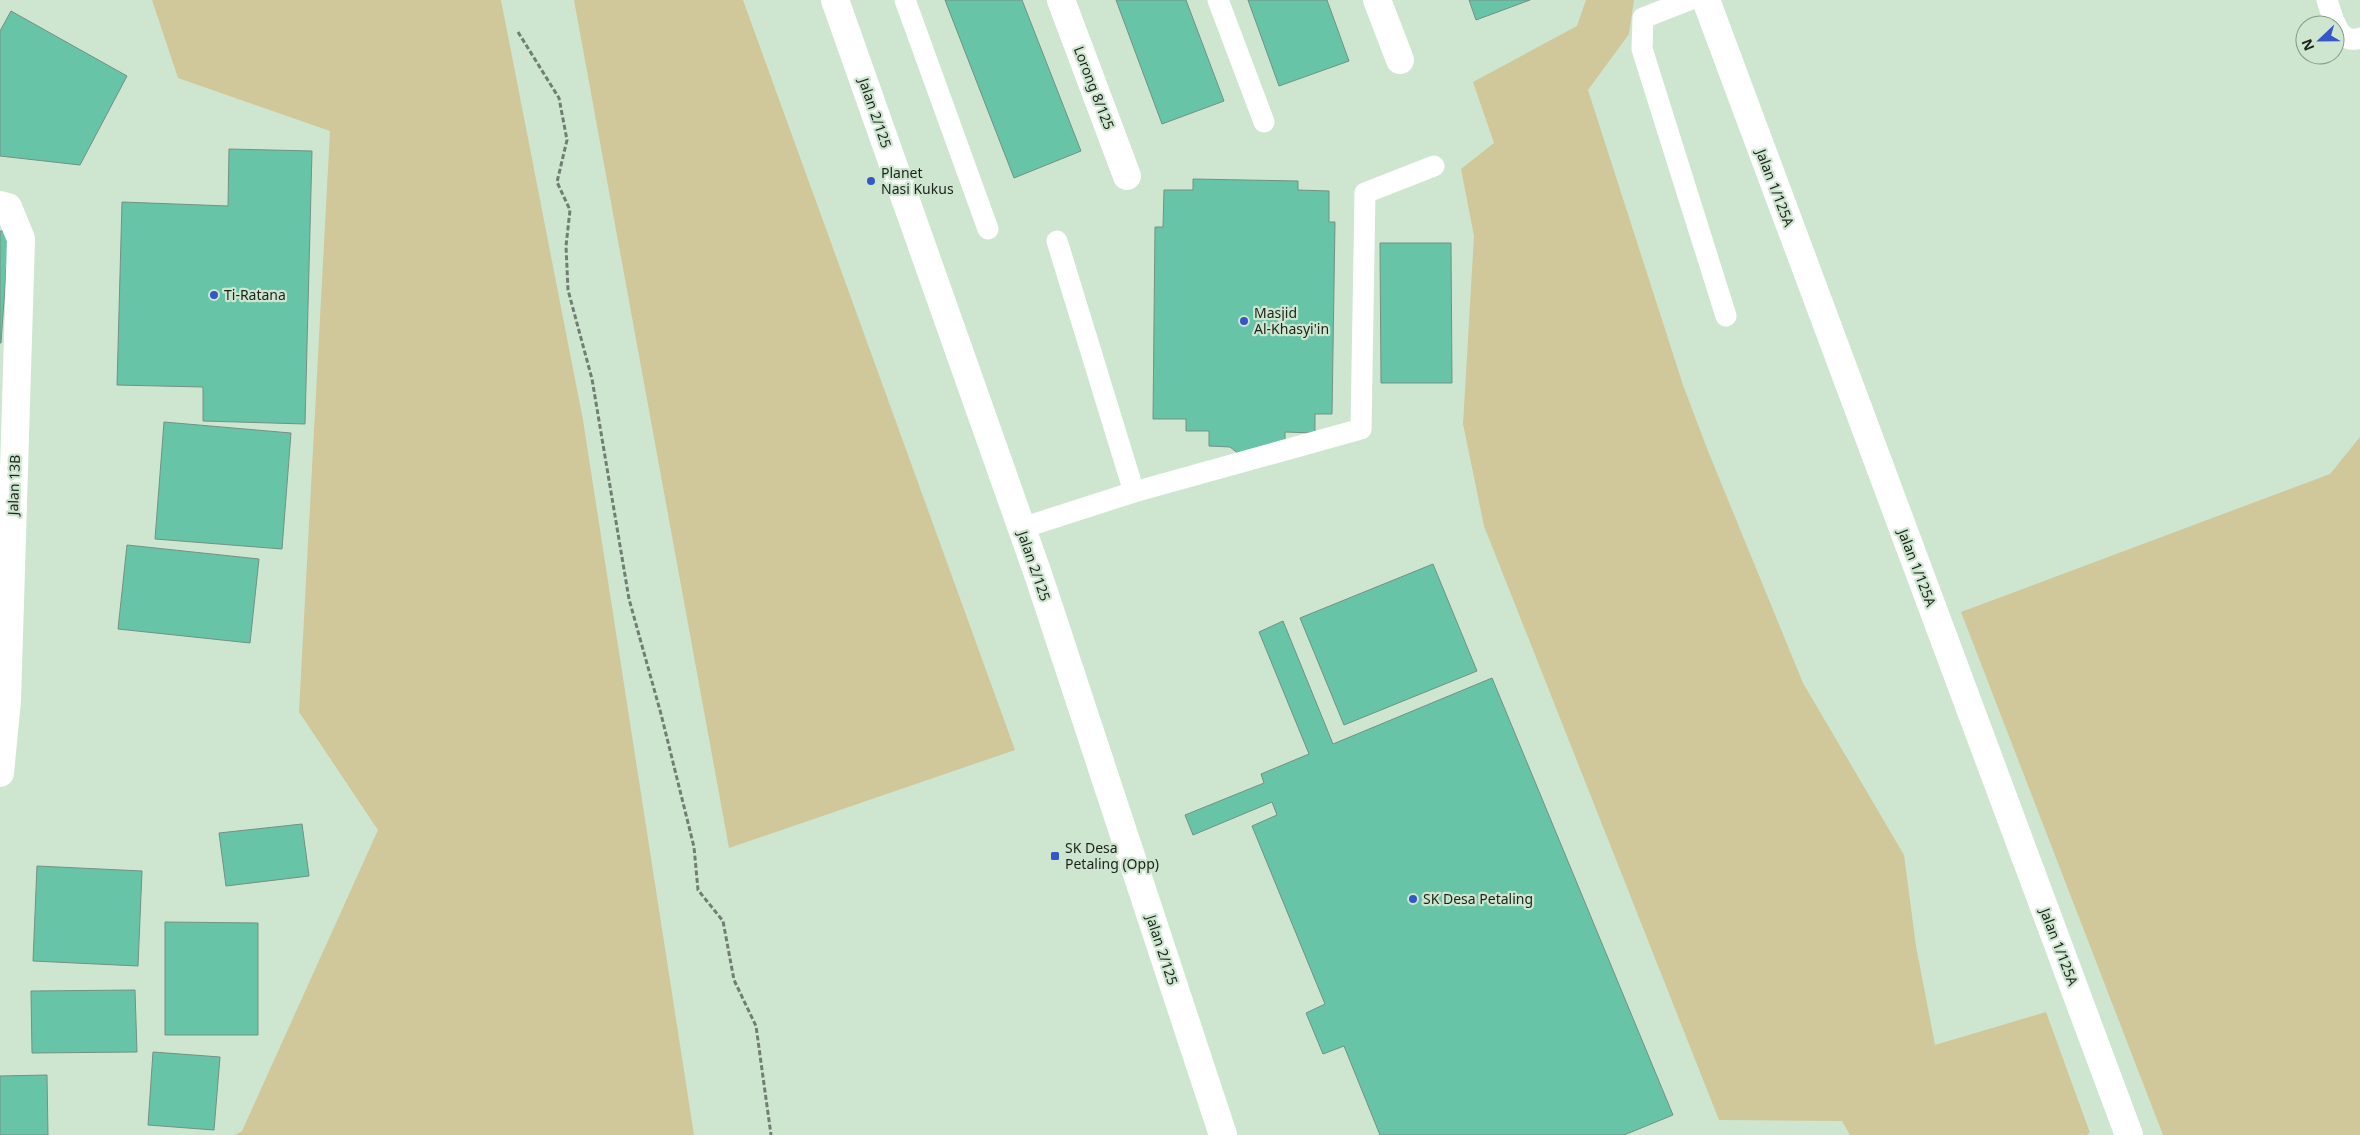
<svg xmlns="http://www.w3.org/2000/svg" width="2360" height="1135" font-family="'Noto Sans',sans-serif">
	<rect width="100%" height="100%" fill="#cee6d0"/>
	<path fill="#d0c79b" d="M 152,0 L 501,0 L 583,420 L 694,1135 L 235,1135 L 242,1131 L 378,830 L 299,712 L 330,131 L 178,78 Z
		M 574,0 L 743,0 L 1015,750 L 729,848 Z
		M 1586,0 L 1634,0 L 1629,34 L 1588,90 L 1683,385 L 1708,451 L 1803,683 L 1904,855 L 1916,946 L 1935,1045 L 2046,1012 L 2090,1133 L 2086,1135 L 1850,1135 L 1842,1121 L 1719,1120 L 1484,526 L 1463,424 L 1474,236 L 1461,169 L 1494,143 L 1473,82 L 1577,26 Z
		M 2360,437 L 2360,1135 L 2163,1135 L 1961,612 L 2330,474 Z"/>
	<path fill="#68c4a7" stroke="#729185" d="M 945,0 L 1022,0 L 1081,151 L 1014,178 Z
		M 1116,0 L 1186,0 L 1224,101 L 1162,124 Z
		M 1248,0 L 1327,0 L 1349,61 L 1279,86 Z
		M 1469,0 L 1530,0 L 1476,20 Z
		M 11,11 L 127,76 L 80,165 L 0,156 L 0,31 Z
		M 229,149 L 312,151 L 305,424 L 203,421 L 203,387 L 117,385 L 122,202 L 228,206 Z
		M 1193,179 L 1298,181 L 1298,190 L 1329,191 L 1329,222 L 1335,222 L 1332,414 L 1315,414 L 1315,433 L 1285,432 L 1285,448 L 1244,458 L 1230,447 L 1209,446 L 1209,431 L 1186,431 L 1186,419 L 1153,419 L 1155,227 L 1163,227 L 1164,190 L 1193,190 Z
		M 0,231 L 9,231 L 1,343 L 0,343 Z
		M 1380,243 L 1451,243 L 1452,383 L 1381,383 Z
		M 164,422 L 291,433 L 282,549 L 155,539 Z
		M 127,545 L 259,559 L 250,643 L 118,629 Z
		M 1433,564 L 1477,671 L 1344,725 L 1300,618 Z
		M 1283,621 L 1333,744 L 1492,678 L 1673,1115 L 1624,1135 L 1380,1135 L 1344,1046 L 1323,1054 L 1306,1013 L 1325,1004 L 1252,826 L 1277,815 L 1272,802 L 1193,835 L 1185,815 L 1264,783 L 1261,774 L 1309,754 L 1259,632 Z
		M 302,824 L 309,876 L 226,886 L 219,833 Z
		M 37,866 L 142,871 L 138,966 L 33,961 Z
		M 165,922 L 258,923 L 258,1035 L 165,1035 Z
		M 135,990 L 137,1052 L 32,1053 L 31,991 Z
		M 153,1052 L 220,1057 L 214,1130 L 148,1125 Z
		M 47,1075 L 48,1135 L 0,1135 L 0,1076 Z"/>
	<g fill="none" stroke-linecap="round" stroke-linejoin="round">
		<path stroke="#707f71" stroke-width="3" stroke-dasharray="5 2.5" stroke-linecap="butt" d="M 518,32 L 559,98 L 567,140 L 557,182 L 570,210 L 566,246 L 568,290 L 592,379 L 629,599 L 661,714 L 694,847 L 698,890 L 723,921 L 734,980 L 756,1026 L 771,1135"/>
		<path stroke="#fff" stroke-width="21" d="M 905,0 L 988,229
			M 1218,0 L 1264,122
			M 1689,0 L 1643,18 L 1642,49 L 1726,316
			M 2327,0 C 2332,15 2338,46 2360,38
			M 1057,241 L 1134,492
			M 1022,528 L 1134,492 L 1361,429 L 1365,193 L 1434,166"/>
		<path stroke="#fff" stroke-width="28" d="M 1061,0 L 1127,176
			M 1377,0 L 1400,60
			M 1706,0 L 2129,1135
			M 0,205 L 8,207 L 21,239 L 7,700 L 0,773"/>
		<path stroke="#fff" stroke-width="28" d="M 835,0 L 1039,577 L 1223,1135"/>
	</g>
	<g fill="#3656c7" stroke="#cee6d0" stroke-width="2">
		<circle cx="871" cy="181" r="5"/>
		<circle cx="214" cy="295" r="5"/>
		<circle cx="1244" cy="321" r="5"/>
		<rect x="1050" y="851" width="10" height="10" rx="2.5"/>
		<circle cx="1413" cy="899" r="5"/>
	</g>
	<g text-anchor="middle" stroke-width="4.5" stroke-linejoin="round" paint-order="stroke">
		<g font-size="14" fill="#1a221a" stroke="#cee6d0">
			<text transform="translate(1094 88) rotate(69)" y="5">Lorong 8/125</text>
			<text transform="translate(875 113) rotate(71)" y="5">Jalan 2/125</text>
			<text transform="translate(1775 188) rotate(69)" y="5">Jalan 1/125A</text>
			<text transform="translate(14 485) rotate(-88)" y="5">Jalan 13B</text>
			<text transform="translate(1034 566) rotate(71)" y="5">Jalan 2/125</text>
			<text transform="translate(1917 568) rotate(69)" y="5">Jalan 1/125A</text>
			<text transform="translate(2059 947) rotate(69)" y="5">Jalan 1/125A</text>
			<text transform="translate(1162 950) rotate(72)" y="5">Jalan 2/125</text>
		</g>
		<g font-size="14" fill="#1a221a" stroke="#cee6d0" text-anchor="start">
			<text x="881" y="178">Planet<tspan x="881" dy="16">Nasi Kukus</tspan></text>
			<text x="224" y="300">Ti-Ratana</text>
			<text x="1254" y="318">Masjid<tspan x="1254" dy="16">Al-Khasyi'in</tspan></text>
			<text x="1065" y="853">SK Desa<tspan x="1065" dy="16">Petaling (Opp)</tspan></text>
			<text x="1423" y="904">SK Desa Petaling</text>
		</g>
	</g>
	<g transform="translate(2320 40) rotate(248)"><circle r="24" fill="#cee6d0" stroke="#869887"/>
	<path d="M0-4L9 19L0 12L-9 19Z" fill="#3656c7"/>
	<text y="-8" font-size="14" font-weight="bold" text-anchor="middle" fill="#1a221a">N</text>
	</g>
</svg>
